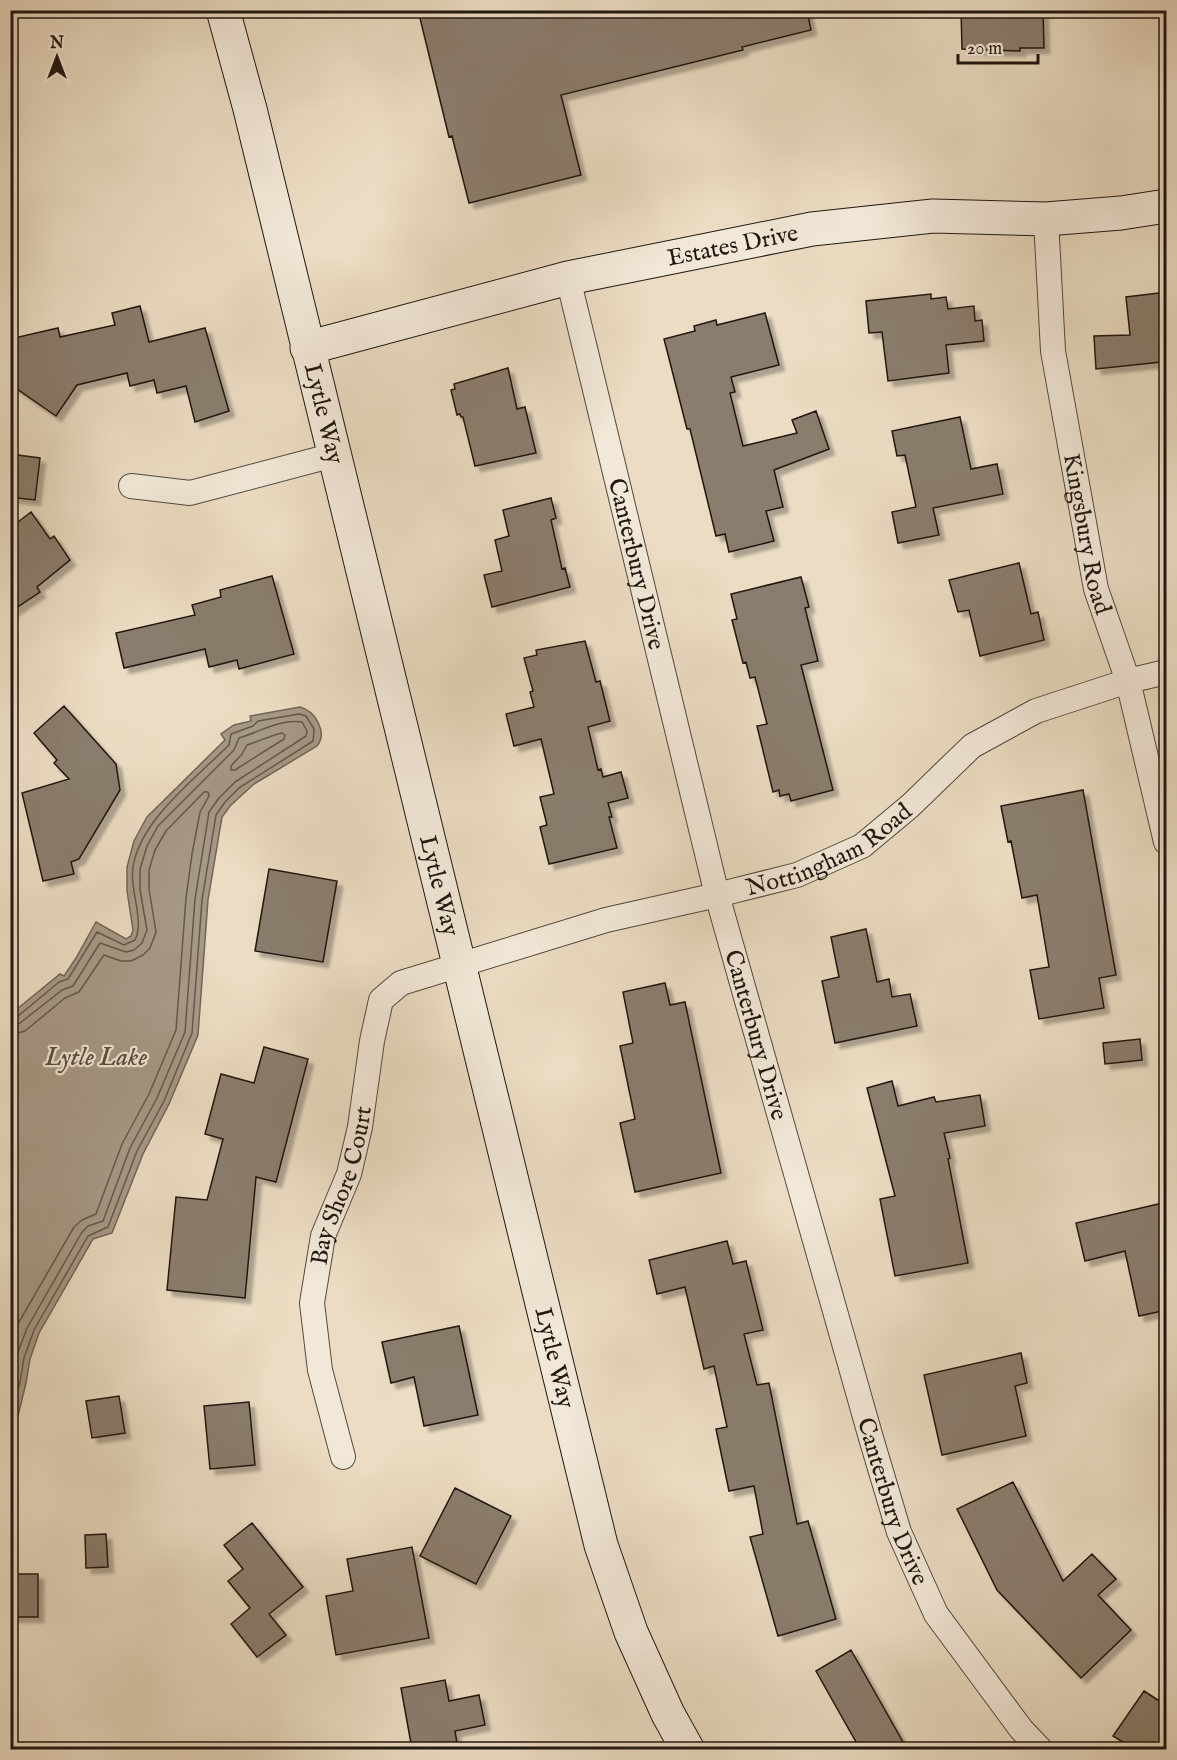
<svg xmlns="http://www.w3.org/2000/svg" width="1177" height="1760" font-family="'IM FELL English',serif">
	<defs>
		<filter id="shadow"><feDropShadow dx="5.5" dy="5.5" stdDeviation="1.5" flood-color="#0004"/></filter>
	</defs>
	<rect width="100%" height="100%" fill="#ebdcc3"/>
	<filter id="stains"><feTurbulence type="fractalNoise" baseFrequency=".00333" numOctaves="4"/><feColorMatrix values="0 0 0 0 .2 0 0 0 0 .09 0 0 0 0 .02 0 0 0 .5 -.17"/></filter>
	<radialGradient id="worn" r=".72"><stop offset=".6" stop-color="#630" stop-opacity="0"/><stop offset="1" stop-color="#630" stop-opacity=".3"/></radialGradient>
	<path fill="#a69986" stroke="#706557" stroke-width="1.5" d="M 300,707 C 315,711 328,732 317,746 L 254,784 L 230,806 L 222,817 L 208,900 L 198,1035 L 169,1104 L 143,1154 L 112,1233 L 93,1239 L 39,1333 L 30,1359 L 26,1383 L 17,1420 L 11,1438 L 11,1014 L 60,974 L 64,976 L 76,958 L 96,922 L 126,939 L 131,936 L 133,930 L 127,891 L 127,867 L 134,841 L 147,817 L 225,740 L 221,734 L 234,725 L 251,721 L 250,716 Z"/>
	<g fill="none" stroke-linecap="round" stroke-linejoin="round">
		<path stroke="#63584b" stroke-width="1.5" d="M 282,733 L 285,735 L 284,739 L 235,770 L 231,770 L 231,766 L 242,754 L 247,745 C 260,741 269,736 282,733 Z
			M 10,1018 L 17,1017 L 59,982 L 68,979 L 97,932 L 124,945 L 135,940 C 145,920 129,890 133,867 C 140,820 196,778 229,745 L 231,734 L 253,726 L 258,721 L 299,714 L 306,716 L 314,729 L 313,741 L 239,788 L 225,802 L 216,815 L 202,900 L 192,1033 L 164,1101 L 137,1151 L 108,1227 L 88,1236 L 34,1330 L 24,1358 L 20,1382 L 10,1421
			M 10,1026 L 20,1023 L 62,990 L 73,986 L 100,943 L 126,952 L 134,950 L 142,943 L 147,930 L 140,890 L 140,869 L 147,846 L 158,826 L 234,750 L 239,738 C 259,732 280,719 302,722 L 307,731 L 306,736 L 235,782 L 219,798 L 209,812 L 195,899 L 185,1032 L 157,1098 L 130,1148 L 103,1221 L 88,1226 L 82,1232 L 27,1328 L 17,1355 L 10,1390
			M 10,1035 L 25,1031 L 65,998 L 79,992 L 104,955 L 121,961 L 131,961 L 143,955 L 150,948 L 156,932 L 149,889 L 149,870 L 155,850 L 166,831 L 204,792 L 208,792 L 209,796 L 200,812 L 192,854 L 186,898 L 176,1030 L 149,1094 L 122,1144 L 96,1214 L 82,1220 L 74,1227 L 19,1322 L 10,1346"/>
	</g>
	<path fill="#8a7d6d" stroke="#201710" stroke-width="1.5" filter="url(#shadow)" d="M 418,10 L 807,10 L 811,30 L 742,47 L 743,50 L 561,95 L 581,175 L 469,203 L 452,136 L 449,137 Z
		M 961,10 L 1043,10 L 1044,48 L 1020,48 L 1020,51 L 962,49 Z
		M 1167,292 L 1167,344 L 1159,345 L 1161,362 L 1096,369 L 1094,336 L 1130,335 L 1126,297 Z
		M 931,294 L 931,299 L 946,297 L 948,309 L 974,306 L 975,321 L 982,320 L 984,341 L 946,345 L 949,373 L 888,381 L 882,332 L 869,333 L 866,301 Z
		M 140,306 L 149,342 L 205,328 L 229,411 L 195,422 L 186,386 L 157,393 L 154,380 L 130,386 L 127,373 L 77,385 L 56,416 L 10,384 L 10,339 L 58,328 L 60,337 L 115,325 L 112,313 Z
		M 765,313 L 779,365 L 731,377 L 735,392 L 730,393 L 743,446 L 797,433 L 792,420 L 816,411 L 829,449 L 774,470 L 783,507 L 766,511 L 774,541 L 729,552 L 725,534 L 716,536 L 690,429 L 687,429 L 664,339 L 695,331 L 694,326 L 716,320 L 717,325 Z
		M 508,368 L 517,409 L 525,407 L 536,453 L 475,466 L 463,417 L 461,417 L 460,414 L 457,415 L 451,390 L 455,389 L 454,384 Z
		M 960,417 L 971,469 L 997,464 L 1003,494 L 933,508 L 939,535 L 898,543 L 892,512 L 916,507 L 905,455 L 897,456 L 892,431 Z
		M 10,454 L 40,458 L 35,500 L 10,497 Z
		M 551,498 L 556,518 L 551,520 L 562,569 L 565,568 L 570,587 L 492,607 L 484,575 L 502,571 L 495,540 L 509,536 L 503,510 Z
		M 31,512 L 50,539 L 54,536 L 70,560 L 37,587 L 40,592 L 10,612 L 10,528 Z
		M 1019,563 L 1031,614 L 1038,612 L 1044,640 L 980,656 L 969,610 L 958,612 L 949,580 Z
		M 272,576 L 294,654 L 239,669 L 237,660 L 209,667 L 205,649 L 124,668 L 116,633 L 195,615 L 192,605 L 221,597 L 220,590 Z
		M 801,577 L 809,607 L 805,608 L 818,661 L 801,665 L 833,790 L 791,801 L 789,794 L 780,796 L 779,790 L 773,792 L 757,726 L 767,724 L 755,677 L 750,678 L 746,662 L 743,663 L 732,620 L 737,619 L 731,594 Z
		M 585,641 L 596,682 L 600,681 L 610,721 L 588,727 L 598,770 L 601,769 L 603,777 L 621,772 L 628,798 L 608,803 L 612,817 L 609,817 L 617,848 L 549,864 L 540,827 L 547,825 L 540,797 L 554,794 L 541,739 L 514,746 L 506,714 L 534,707 L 530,692 L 533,691 L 524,658 L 537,655 L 536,650 Z
		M 64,706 L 116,764 L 120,790 L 79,859 L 71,862 L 74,874 L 43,881 L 22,793 L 69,779 L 54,763 L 57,760 L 34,733 Z
		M 1083,790 L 1116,975 L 1099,978 L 1104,1008 L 1039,1019 L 1030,970 L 1049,967 L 1037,895 L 1022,898 L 1011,841 L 1008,842 L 1001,806 Z
		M 269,869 L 337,881 L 323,962 L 255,951 Z
		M 866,929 L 877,982 L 889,979 L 892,997 L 910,994 L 917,1026 L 835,1043 L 822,981 L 839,977 L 831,937 Z
		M 665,983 L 670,1005 L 685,1002 L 721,1173 L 635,1192 L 620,1123 L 635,1119 L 620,1046 L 633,1043 L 623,992 Z
		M 1140,1039 L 1142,1060 L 1105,1064 L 1103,1043 Z
		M 264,1047 L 308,1059 L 276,1182 L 256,1177 L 245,1298 L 167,1290 L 176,1197 L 207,1200 L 223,1139 L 205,1134 L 221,1074 L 254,1083 Z
		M 892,1081 L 898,1106 L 934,1097 L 936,1102 L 980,1095 L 985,1126 L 944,1133 L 950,1158 L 948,1159 L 968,1263 L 895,1276 L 880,1199 L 895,1196 L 867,1088 Z
		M 1167,1202 L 1167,1310 L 1139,1316 L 1125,1251 L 1085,1261 L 1076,1223 Z
		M 727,1241 L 733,1264 L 746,1261 L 763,1330 L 744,1334 L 757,1385 L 769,1383 L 797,1524 L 808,1521 L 836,1619 L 778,1636 L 750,1537 L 763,1534 L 754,1486 L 729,1491 L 716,1429 L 727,1427 L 714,1366 L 704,1369 L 685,1287 L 657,1294 L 649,1260 Z
		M 459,1326 L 478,1415 L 424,1426 L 414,1377 L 391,1383 L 382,1342 Z
		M 1021,1353 L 1027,1383 L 1015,1386 L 1026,1436 L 942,1455 L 924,1375 Z
		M 119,1396 L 125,1433 L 92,1438 L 86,1401 Z
		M 249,1402 L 255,1465 L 210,1469 L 204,1406 Z
		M 1013,1482 L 1063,1581 L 1092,1554 L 1116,1579 L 1098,1595 L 1131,1630 L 1081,1678 L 997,1590 L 957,1509 Z
		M 455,1488 L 511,1516 L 476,1584 L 420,1556 Z
		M 252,1523 L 303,1587 L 269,1614 L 286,1635 L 257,1657 L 231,1624 L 250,1608 L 228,1581 L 243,1569 L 224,1545 Z
		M 106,1534 L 108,1567 L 86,1568 L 85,1535 Z
		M 412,1547 L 429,1638 L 336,1655 L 326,1596 L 353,1591 L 347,1559 Z
		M 10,1574 L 38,1574 L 38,1617 L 10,1617 Z
		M 851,1650 L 907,1749 L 860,1749 L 816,1671 Z
		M 445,1680 L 449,1701 L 479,1695 L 485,1725 L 455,1731 L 458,1749 L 412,1749 L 401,1688 Z
		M 1144,1691 L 1167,1706 L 1167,1749 L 1134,1749 L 1113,1736 Z"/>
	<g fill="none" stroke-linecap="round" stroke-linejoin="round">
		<g stroke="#53483d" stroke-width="26">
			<g id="street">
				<path id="s1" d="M 1046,219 L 1053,351 L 1096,589 L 1128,681 L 1166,842"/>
				<path id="s2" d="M 568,278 L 717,895 L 871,1438 L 899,1532 L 936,1614 L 1021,1729 L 1041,1750"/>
				<path d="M 131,486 L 190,493 L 334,455"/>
				<path id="s3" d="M 343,1457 L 320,1370 L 312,1303 L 323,1236 L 349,1174 L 360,1127 L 372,1041 L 381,1000 L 401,983 L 606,920 L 717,895 L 797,875 L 862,846 L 910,806 L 972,746 L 1036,711 L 1128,681 L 1166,672"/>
			</g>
		</g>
		<g stroke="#201710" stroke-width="35">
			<g id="secondary">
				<path id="s4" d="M 223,10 L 250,109 L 601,1545 L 631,1632 L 668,1714 L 688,1750"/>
				<path id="s5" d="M 307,348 L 568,278 L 812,229 L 933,216 L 1046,219 L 1121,213 L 1166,206"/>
			</g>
		</g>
		<use href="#street" stroke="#f2e8d8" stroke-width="24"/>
		<use href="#secondary" stroke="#f2e8d8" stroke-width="33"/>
	</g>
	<g text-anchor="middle" stroke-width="4.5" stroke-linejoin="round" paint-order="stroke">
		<g font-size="24" fill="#201710" stroke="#f2e8d8">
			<text dy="8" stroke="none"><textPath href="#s5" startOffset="438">Estates Drive</textPath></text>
			<text dy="8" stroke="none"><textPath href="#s4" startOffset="416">Lytle Way</textPath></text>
			<text dy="8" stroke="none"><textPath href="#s1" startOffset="318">Kingsbury Road</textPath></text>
			<text dy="8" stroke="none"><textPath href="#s2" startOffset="294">Canterbury Drive</textPath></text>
			<text dy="8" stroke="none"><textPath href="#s3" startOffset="946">Nottingham Road</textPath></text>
			<text dy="8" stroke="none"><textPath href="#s4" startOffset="902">Lytle Way</textPath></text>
			<text dy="8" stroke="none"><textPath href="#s2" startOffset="780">Canterbury Drive</textPath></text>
			<text dy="8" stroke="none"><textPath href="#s3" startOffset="279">Bay Shore Court</textPath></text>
			<text dy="8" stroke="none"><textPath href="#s4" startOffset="1388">Lytle Way</textPath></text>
			<text dy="8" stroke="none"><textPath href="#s2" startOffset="1266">Canterbury Drive</textPath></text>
		</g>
		<g font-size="26" font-style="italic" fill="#564b3f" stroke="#f2e8d8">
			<text x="96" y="1065">Lytle Lake</text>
		</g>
	</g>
	<rect width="1177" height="1760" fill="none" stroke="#ebdcc3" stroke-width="36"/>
	<rect x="12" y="12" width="1153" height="1736" fill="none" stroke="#201710" stroke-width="3"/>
	<rect x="18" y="18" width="1141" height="1724" fill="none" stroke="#201710" stroke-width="1.5"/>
	<g transform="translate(57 57)" stroke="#f2e8d8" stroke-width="4.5" paint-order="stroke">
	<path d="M0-4.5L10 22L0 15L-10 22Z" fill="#201710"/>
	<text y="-9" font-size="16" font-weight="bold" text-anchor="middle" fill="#201710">N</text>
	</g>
	<path d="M958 54v9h80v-9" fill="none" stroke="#201710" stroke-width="3"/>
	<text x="967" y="54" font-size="18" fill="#201710" stroke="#f2e8d8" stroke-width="4.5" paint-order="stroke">20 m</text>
	<rect width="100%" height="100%" filter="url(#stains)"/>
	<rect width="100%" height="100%" fill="url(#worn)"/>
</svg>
